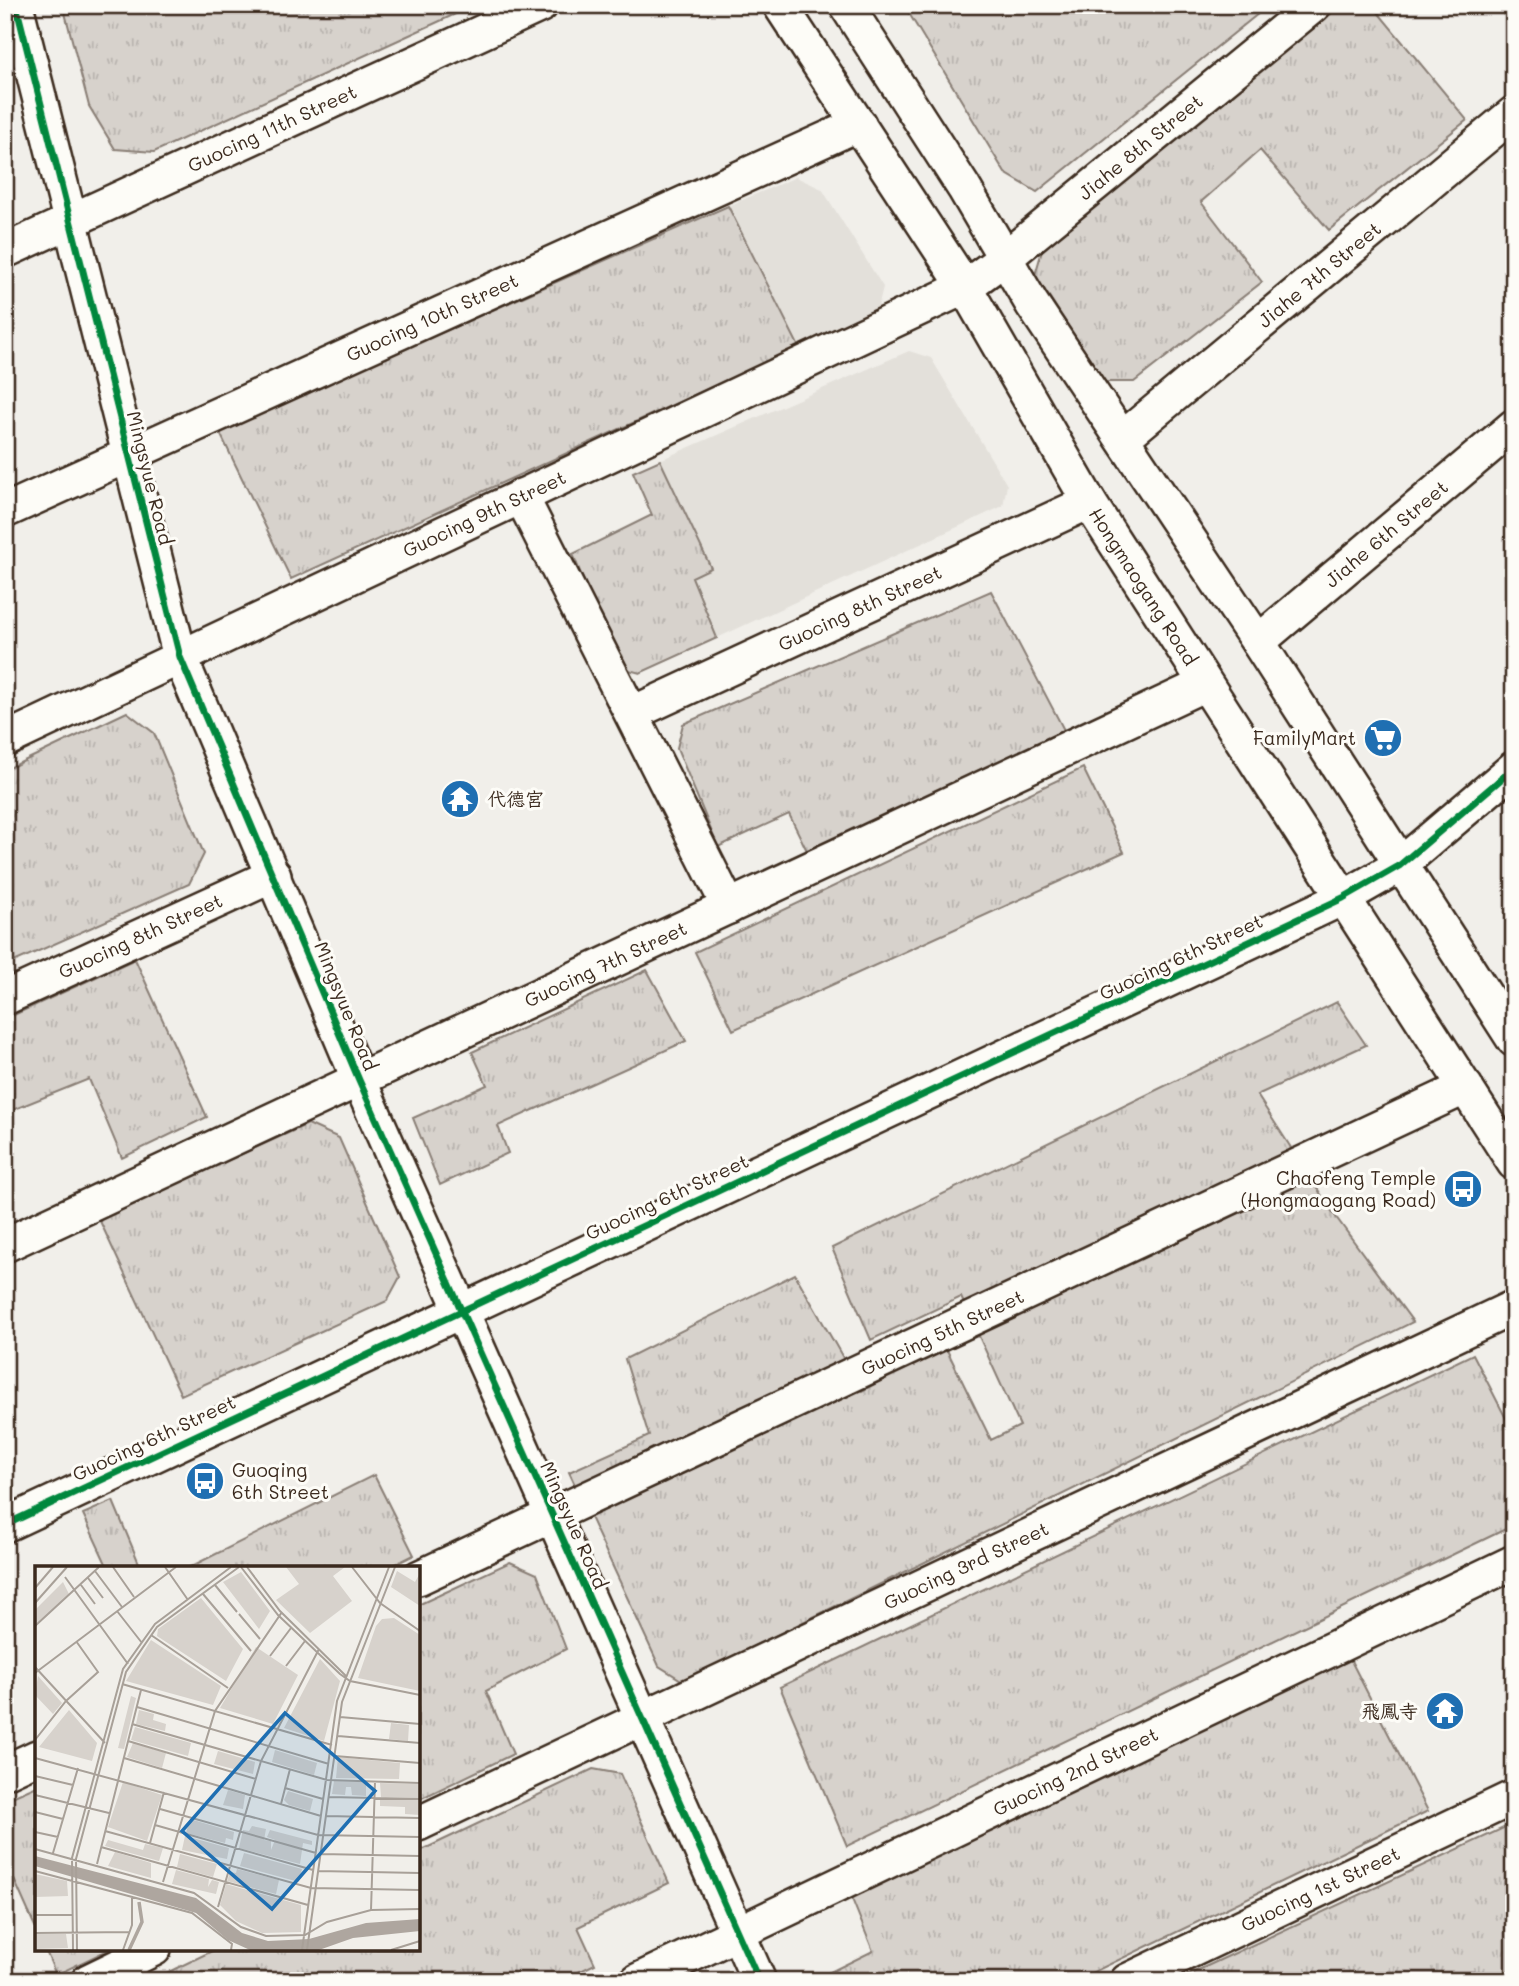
<svg xmlns="http://www.w3.org/2000/svg" width="1519" height="1986" font-family="Mali,'LXGW WenKai TC',sans-serif">
	<defs>
		<pattern id="grass-tufts" width="24" height="20" patternUnits="userSpaceOnUse" patternTransform="scale(1.75)"><rect width="24" height="20" fill="#d7d2cc"/><path d="M3 7l-1-3M5 7V3M7 7l1-3M15 17l-1-3M17 17v-4M19 17l1-3" fill="none" stroke="#b9b4af"/></pattern>
	</defs>
	<rect width="100%" height="100%" fill="#f1efea"/>
	<filter id="ink" filterUnits="userSpaceOnUse"><feTurbulence type="fractalNoise" baseFrequency=".0143" numOctaves="2"/><feDisplacementMap in="SourceGraphic" scale="14" xChannelSelector="R" yChannelSelector="G"/><feConvolveMatrix kernelMatrix="1 2 1 2 8 2 1 2 1" color-interpolation-filters="sRGB"/></filter>
	<g filter="url(#ink)">
		<path fill="#e3e0da" d="M 796,177 L 822,189 L 883,287 L 877,311 L 799,347 L 728,206 Z
			M 909,351 L 931,358 L 1007,485 L 1003,506 L 717,638 L 691,577 L 711,567 L 660,460 Z"/>
		<path fill="url(#grass-tufts)" stroke="#897e75" stroke-width="2" d="M 63,5 L 475,5 L 154,152 L 115,149 L 89,106 Z
			M 904,5 L 1269,5 L 1037,192 L 1005,173 Z
			M 1342,5 L 1372,5 L 1467,120 L 1329,230 L 1260,150 L 1201,202 L 1262,282 L 1134,382 L 1105,382 L 1035,275 L 1044,244 Z
			M 728,206 L 799,347 L 291,579 L 219,431 Z
			M 660,460 L 711,568 L 692,577 L 717,638 L 640,673 L 618,667 L 573,554 L 652,515 L 633,472 Z
			M 991,591 L 1064,730 L 809,855 L 789,814 L 718,847 L 677,748 L 683,724 Z
			M 127,712 L 154,733 L 204,854 L 189,884 L 5,966 L 5,770 Z
			M 1083,768 L 1124,852 L 733,1030 L 695,952 Z
			M 135,959 L 207,1117 L 122,1158 L 89,1079 L 5,1113 L 5,1019 Z
			M 647,970 L 686,1041 L 498,1126 L 508,1153 L 440,1185 L 413,1118 L 487,1085 L 472,1052 Z
			M 1337,1002 L 1366,1045 L 1257,1095 L 1333,1213 L 1413,1322 L 683,1681 L 659,1666 L 569,1472 L 649,1436 L 625,1359 L 795,1274 L 862,1391 L 945,1346 L 991,1440 L 1020,1426 L 961,1297 L 871,1340 L 832,1248 Z
			M 308,1124 L 339,1138 L 400,1277 L 387,1301 L 181,1395 L 99,1219 Z
			M 1473,1354 L 1514,1434 L 1514,1525 L 847,1846 L 780,1687 Z
			M 374,1475 L 414,1555 L 388,1568 L 188,1568 Z
			M 113,1501 L 141,1568 L 108,1568 L 83,1514 Z
			M 510,1562 L 537,1574 L 566,1649 L 486,1691 L 513,1754 L 418,1800 L 418,1605 Z
			M 1345,1649 L 1428,1811 L 1075,1981 L 812,1981 L 873,1951 L 850,1894 Z
			M 593,1769 L 620,1774 L 669,1883 L 578,1927 L 595,1964 L 560,1981 L 150,1981 L 216,1949 L 418,1949 L 418,1852 Z
			M 37,1786 L 37,1931 L 5,1859 L 5,1800 Z
			M 1514,1823 L 1514,1981 L 1175,1981 Z
			M 45,1949 L 110,1949 L 56,1975 Z"/>
		<g fill="none" stroke-linecap="round" stroke-linejoin="round">
			<g stroke="#3b2a1e" stroke-width="38">
				<g id="minor">
					<path d="M 16,5 L 180,657 L 359,1080 L 759,1981"/>
					<path id="s1" d="M 780,5 L 965,287 L 1089,502 L 1514,1163"/>
					<path d="M 846,5 L 964,188 L 1032,304 L 1258,642 L 1514,1040"/>
					<path id="s2" d="M 5,251 L 541,5"/>
					<path id="s3" d="M 1124,437 L 1514,113"/>
					<path d="M 521,496 L 729,907"/>
					<path id="s4" d="M 5,511 L 859,124"/>
					<path id="s5" d="M 1258,642 L 1514,426"/>
					<path id="s6" d="M 633,713 L 1089,502"/>
					<path id="s7" d="M 5,740 L 965,287 L 1005,258 L 1314,5"/>
					<path id="s8" d="M 5,998 L 274,875"/>
					<path id="s9" d="M 5,1245 L 1205,684"/>
					<path d="M 5,1525 L 1343,898 L 1399,866 L 1514,768"/>
					<path id="s10" d="M 418,1578 L 1466,1087"/>
					<path d="M 5,1772 L 37,1757"/>
					<path id="s11" d="M 418,1824 L 1514,1307"/>
					<path d="M 88,1981 L 154,1949"/>
					<path id="s12" d="M 637,1981 L 1514,1562"/>
					<path id="s13" d="M 1127,1981 L 1514,1797"/>
				</g>
			</g>
			<use href="#minor" stroke="#fdfcf7" stroke-width="33"/>
			<g stroke="#fdfcf7" stroke-width="11">
				<path id="cycleway" d="M 16,5 L 180,657 L 359,1080 L 759,1981
					M 5,1525 L 1343,898 L 1399,866 L 1514,768"/>
			</g>
			<use href="#cycleway" stroke="#00873e" stroke-width="7"/>
		</g>
	</g>
	<defs>
		<g id="supermarket-disc" transform="scale(2.0125)"><circle r="9.5" fill="#1f6fb2" stroke="#fdfcf7"/><path d="M-6-5.5h2.5l.6 2H6L4.5 2H-2.5L-4.4-4H-6ZM-1.5 3.2a1.3 1.3 0 1 0 .1 0ZM3 3.2a1.3 1.3 0 1 0 .1 0Z" fill="#fff"/></g>
		<g id="temple-disc" transform="scale(2.0125)"><circle r="9.5" fill="#1f6fb2" stroke="#fdfcf7"/><path d="M0-6L5-2H3V0L6.5 2.5H4V6H1.5V3h-3V6H-4V2.5H-6.5L-3 0V-2H-5Z" fill="#fff"/></g>
		<g id="bus-disc" transform="scale(2.0125)"><circle r="9.5" fill="#1f6fb2" stroke="#fdfcf7"/><path d="M-5-6H5V4H4V6H2V4H-2V6H-4V4H-5ZM-3.5-4V0h7V-4ZM-3.5 1.2v1.5H-2V1.2ZM2 1.2v1.5H3.5V1.2Z" fill="#fff"/></g>
	</defs>
	<g fill-rule="evenodd">
		<use href="#supermarket-disc" x="1383" y="738"/>
		<use href="#temple-disc" x="460" y="799"/>
		<use href="#bus-disc" x="1463" y="1189"/>
		<use href="#bus-disc" x="205" y="1481"/>
		<use href="#temple-disc" x="1445" y="1711"/>
	</g>
	<g text-anchor="middle" stroke-width="6" stroke-linejoin="round" paint-order="stroke">
		<g font-size="19" fill="#3b2a1e" stroke="#fdfcf7">
			<text dy="7" stroke="none"><textPath href="#s2" startOffset="294">Guocing 11th Street</textPath></text>
			<text dy="7" stroke="none"><textPath href="#s7" startOffset="1286">Jiahe 8th Street</textPath></text>
			<text dy="7" stroke="none"><textPath href="#s3" startOffset="254">Jiahe 7th Street</textPath></text>
			<text dy="7" stroke="none"><textPath href="#s4" startOffset="469">Guocing 10th Street</textPath></text>
			<text transform="translate(150 478) rotate(76)" y="7">Mingsyue Road</text>
			<text dy="7" stroke="none"><textPath href="#s7" startOffset="530">Guocing 9th Street</textPath></text>
			<text dy="7" stroke="none"><textPath href="#s5" startOffset="168">Jiahe 6th Street</textPath></text>
			<text dy="7" stroke="none"><textPath href="#s1" startOffset="686">Hongmaogang Road</textPath></text>
			<text dy="7" stroke="none"><textPath href="#s6" startOffset="250">Guocing 8th Street</textPath></text>
			<text dy="7" stroke="none"><textPath href="#s8" startOffset="149">Guocing 8th Street</textPath></text>
			<text transform="translate(1181 957) rotate(-25)" y="7">Guocing 6th Street</text>
			<text dy="7" stroke="none"><textPath href="#s9" startOffset="663">Guocing 7th Street</textPath></text>
			<text transform="translate(346 1006) rotate(68)" y="7">Mingsyue Road</text>
			<text transform="translate(667 1197) rotate(-25)" y="7">Guocing 6th Street</text>
			<text dy="7" stroke="none"><textPath href="#s10" startOffset="579">Guocing 5th Street</textPath></text>
			<text transform="translate(154 1438) rotate(-25)" y="7">Guocing 6th Street</text>
			<text transform="translate(574 1525) rotate(66)" y="7">Mingsyue Road</text>
			<text dy="7" stroke="none"><textPath href="#s11" startOffset="606">Guocing 3rd Street</textPath></text>
			<text dy="7" stroke="none"><textPath href="#s12" startOffset="486">Guocing 2nd Street</textPath></text>
			<text dy="7" stroke="none"><textPath href="#s13" startOffset="214">Guocing 1st Street</textPath></text>
		</g>
		<g font-size="19" fill="#3b2a1e" stroke="#fdfcf7" text-anchor="end">
			<text x="1356" y="745">FamilyMart</text>
			<text x="487" y="806" text-anchor="start">代德宮</text>
			<text x="1436" y="1185">Chaofeng Temple<tspan x="1436" dy="22">(Hongmaogang Road)</tspan></text>
			<text x="232" y="1477" text-anchor="start">Guoqing<tspan x="232" dy="22">6th Street</tspan></text>
			<text x="1418" y="1718">飛鳳寺</text>
		</g>
	</g>
	<g transform="translate(35 1566)">
		<rect width="385" height="385" fill="#f1efea"/>
		<path d="M 251,1 L 310,1 L 298,10 L 317,35 L 275,67 L 241,34 L 264,18 ZM 362,5 L 380,16 L 385,7 L 385,40 L 356,21 ZM 206,6 L 235,45 L 224,63 L 188,16 ZM 166,32 L 208,83 L 191,115 L 122,70 L 123,63 ZM 359,52 L 385,69 L 385,125 L 323,112 L 341,60 L 347,53 ZM 116,74 L 186,120 L 178,139 L 91,115 ZM 221,81 L 263,109 L 238,158 L 185,142 ZM 285,93 L 305,115 L 289,175 L 249,162 ZM 3,110 L 27,137 L 18,148 L 0,129 ZM 96,130 L 101,132 L 89,183 L 83,182 ZM 34,144 L 62,177 L 57,195 L 4,181 ZM 104,144 L 119,148 L 118,154 L 131,158 L 130,165 L 101,158 ZM 100,161 L 156,177 L 153,190 L 96,174 ZM 98,177 L 131,187 L 127,202 L 92,191 ZM 240,184 L 282,197 L 279,209 L 237,196 ZM 183,185 L 220,196 L 218,208 L 179,198 ZM 303,191 L 365,197 L 364,213 L 301,212 ZM 299,215 L 331,216 L 331,230 L 317,229 L 316,221 L 311,221 L 310,229 L 297,228 ZM 345,217 L 385,218 L 385,232 L 346,231 ZM 193,224 L 210,229 L 208,243 L 188,239 ZM 253,225 L 278,233 L 275,245 L 254,239 L 249,234 ZM 345,233 L 385,234 L 385,249 L 370,248 L 370,241 L 345,240 ZM 155,253 L 199,266 L 198,274 L 191,272 L 190,277 L 151,267 ZM 217,260 L 231,263 L 229,274 L 236,275 L 236,284 L 240,274 L 232,271 L 235,264 L 277,275 L 277,279 L 268,277 L 265,298 L 204,282 L 208,264 L 214,265 ZM 150,270 L 194,282 L 192,293 L 147,284 ZM 73,274 L 108,284 L 110,278 L 128,282 L 124,295 L 70,280 ZM 80,286 L 116,297 L 116,312 L 73,300 ZM 209,287 L 267,303 L 264,316 L 205,300 ZM 145,288 L 182,298 L 178,311 L 142,301 ZM 202,303 L 244,314 L 241,328 L 192,315 L 195,306 L 201,307 ZM 141,304 L 174,313 L 173,321 L 177,314 L 184,316 L 181,328 L 137,318 ZM 191,318 L 266,339 L 266,366 L 227,367 L 201,355 L 185,339 ZM 0,368 L 31,368 L 33,382 L 0,383 Z" fill="#d7d2cc"/>
		<path d="M 28,16 L 34,28 L 0,60 L 0,44 ZM 356,157 L 374,159 L 373,175 L 354,173 ZM 88,216 L 127,229 L 112,275 L 73,261 ZM 0,308 L 32,315 L 33,330 L 0,331 Z" fill="#d7d2cc"/>
		<path d="M 0,290 L 161,332 L 207,367 L 233,375 L 274,373 L 331,357 L 385,353 L 385,365 L 318,372 L 284,384 L 215,384 L 193,374 L 161,347 L 0,300 Z" fill="#aea69f"/>
		<path fill="none" stroke="#aea69f" stroke-width="3.5" d="M 94,384 L 107,356 L 104,336"/>
		<path fill="none" stroke="#a8a098" stroke-width="2" d="M 78,1 L 99,31M 130,1 L 153,34M 206,1 L 243,49 L 305,108 L 315,115 L 385,129M 212,1 L 245,45 L 311,110M 317,1 L 345,37 L 385,65M 60,5 L 87,41M 30,11 L 93,98M 53,12 L 68,32M 46,19 L 60,38M 180,19 L 202,46M 0,22 L 18,1M 168,28 L 216,85M 0,37 L 32,1M 82,45 L 107,77M 204,48 L 225,73M 0,60 L 64,1M 116,69 L 193,122M 235,90 L 256,62M 251,100 L 270,75M 0,101 L 70,177M 0,107 L 141,1M 87,118 L 297,179M 102,141 L 294,198M 305,151 L 385,158M 97,158 L 292,214 L 385,217M 303,170 L 385,177M 0,174 L 31,135 L 63,106 L 41,75M 93,175 L 221,213M 300,190 L 385,197M 0,192 L 283,269 L 385,271M 89,192 L 286,250M 0,210 L 38,219M 250,222 L 288,233M 0,229 L 74,247M 294,231 L 385,233M 246,238 L 255,203M 125,243 L 281,287M 0,246 L 28,253M 291,250 L 385,252M 120,259 L 278,304M 70,265 L 276,322 L 385,324M 0,266 L 23,271M 115,277 L 129,226M 66,281 L 273,339M 0,283 L 159,327 L 206,361 L 231,370 L 270,369 L 292,356 L 336,344 L 385,343M 18,287 L 43,202M 286,288 L 385,290M 62,298 L 106,124M 0,305 L 157,347 L 197,378 L 196,384M 283,305 L 385,307M 128,316 L 180,145 L 247,46M 183,341 L 226,195 L 284,83M 336,344 L 340,215M 0,349 L 38,349M 0,367 L 94,366M 38,384 L 37,292 L 88,103 L 120,58 L 196,1M 42,384 L 41,293 L 91,106 L 122,61 L 204,1M 88,384 L 97,359 L 97,330M 267,384 L 302,135 L 354,1M 272,384 L 307,136 L 360,1M 356,384 L 385,375"/>
		<path fill="#1f6fb2" fill-opacity="0.15" stroke="#1f6fb2" stroke-width="3.5" d="M 250,147 L 340,225 L 237,343 L 147,265 Z"/>
		<rect width="385" height="385" fill="none" stroke="#3b2a1e" stroke-width="3.5"/>
	</g>
	<rect width="1519" height="1986" fill="none" stroke="#fdfcf7" stroke-width="28"/>
	<rect x="14" y="14" width="1491" height="1958" fill="none" stroke="#3b2a1e" stroke-width="2.5" filter="url(#ink)"/>
</svg>
